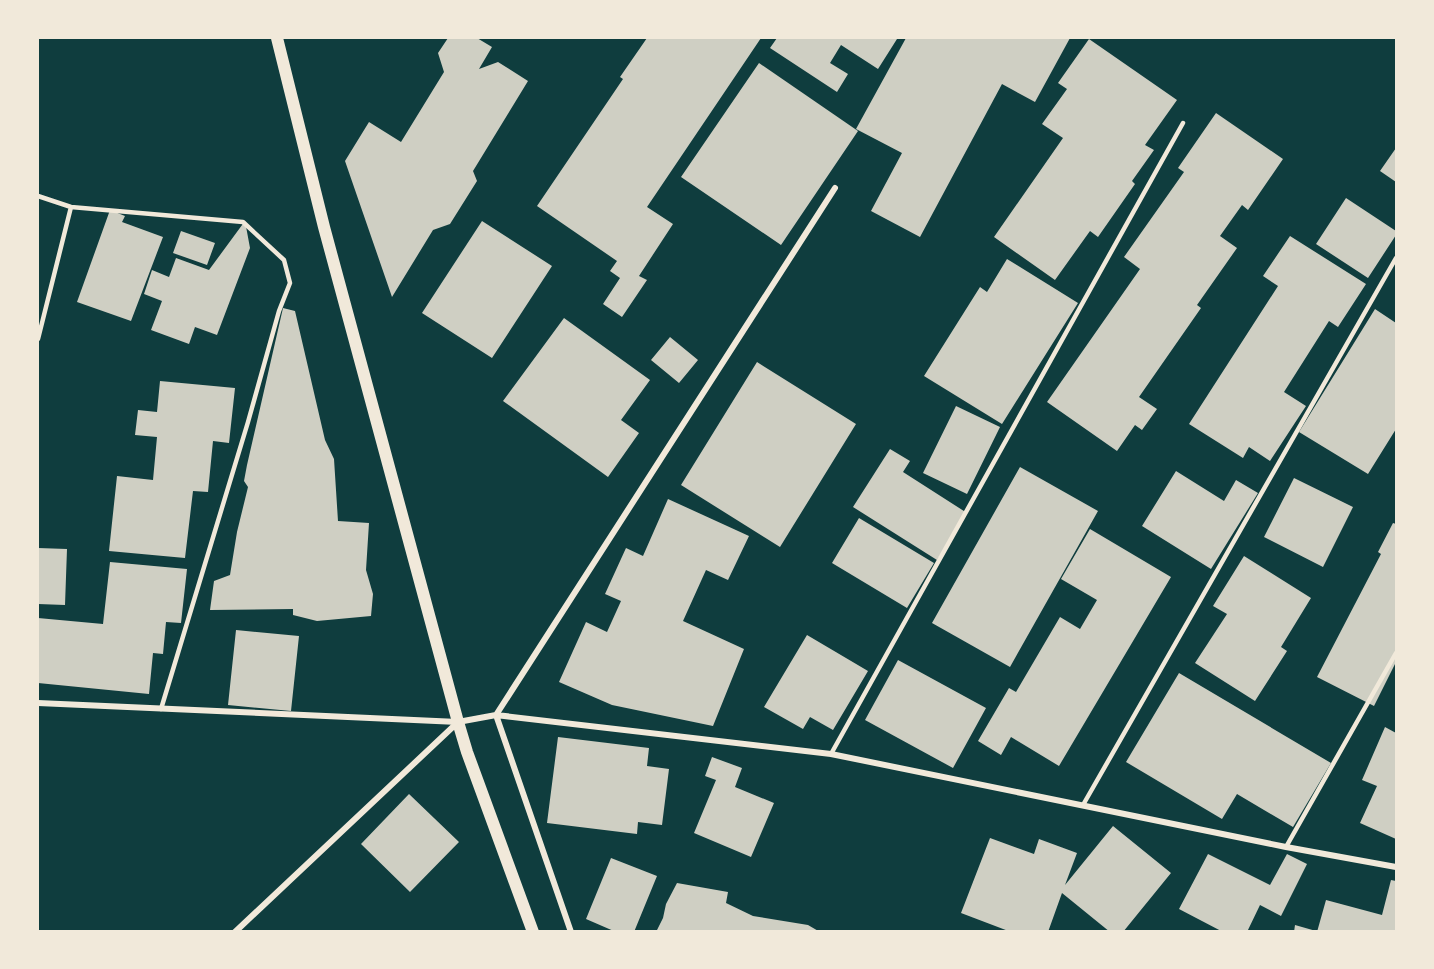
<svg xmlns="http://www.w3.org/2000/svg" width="1434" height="969" font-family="'PT Sans',sans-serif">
	<rect width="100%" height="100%" fill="#0f3d3e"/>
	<path fill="#cfcfc3" d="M 448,38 L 477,38 L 492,47 L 479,69 L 498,62 L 528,81 L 473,171 L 477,181 L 450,224 L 433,230 L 392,297 L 345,161 L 369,122 L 401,142 L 444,72 L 438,53 Z
		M 647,38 L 761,38 L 647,207 L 673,224 L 639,276 L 647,280 L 622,317 L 603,304 L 620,278 L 610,271 L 617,261 L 537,206 L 623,79 L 620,77 Z
		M 777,38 L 894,38 L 897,39 L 878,69 L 841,45 L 830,63 L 848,74 L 837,92 L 770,48 Z
		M 906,38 L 1070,38 L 1035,102 L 1002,84 L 920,237 L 871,211 L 902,153 L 856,129 Z
		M 1089,39 L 1177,100 L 1145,145 L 1154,150 L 1132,181 L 1135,184 L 1098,237 L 1090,231 L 1055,280 L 994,237 L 1063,138 L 1042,124 L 1067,89 L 1058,83 Z
		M 759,63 L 858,131 L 781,245 L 681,177 Z
		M 1216,113 L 1283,159 L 1248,210 L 1242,205 L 1220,236 L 1237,248 L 1197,305 L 1201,308 L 1139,397 L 1157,409 L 1142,430 L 1135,425 L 1117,451 L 1047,402 L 1140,269 L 1124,257 L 1184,172 L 1178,168 Z
		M 1396,148 L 1396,182 L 1380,171 Z
		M 1346,198 L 1396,231 L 1396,235 L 1368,278 L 1316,244 Z
		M 110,210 L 125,216 L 122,222 L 163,237 L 131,321 L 77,302 Z
		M 245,221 L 250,248 L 217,335 L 195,327 L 189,344 L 151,330 L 162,301 L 144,294 L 152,270 L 169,277 L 176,258 L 209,270 Z
		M 482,221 L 552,266 L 492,358 L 422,313 Z
		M 181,231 L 215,243 L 207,265 L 173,253 Z
		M 1290,236 L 1366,284 L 1338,327 L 1329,321 L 1284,392 L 1306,406 L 1270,461 L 1249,447 L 1243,458 L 1189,424 L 1278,286 L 1263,276 Z
		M 1007,259 L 1078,303 L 1002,424 L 924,376 L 980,287 L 987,292 Z
		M 283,308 L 295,311 L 325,440 L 334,459 L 338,521 L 369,523 L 366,570 L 373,594 L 371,616 L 317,621 L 293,615 L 293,609 L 210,610 L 214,581 L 230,575 L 237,532 L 248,487 L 244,481 L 247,465 Z
		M 1375,309 L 1396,323 L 1396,429 L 1368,474 L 1299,432 Z
		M 564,318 L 650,380 L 621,420 L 639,433 L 608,477 L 503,401 Z
		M 670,337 L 698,360 L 679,383 L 651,360 Z
		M 757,362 L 856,424 L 780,547 L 681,485 Z
		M 160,381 L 235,388 L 229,443 L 213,441 L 208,492 L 193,491 L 185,558 L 109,551 L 117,476 L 153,480 L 157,437 L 135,435 L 138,410 L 157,412 Z
		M 956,406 L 1000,427 L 967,494 L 923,473 Z
		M 890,449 L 910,461 L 903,472 L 967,513 L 937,560 L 853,507 Z
		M 1020,467 L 1098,511 L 1010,667 L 932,623 Z
		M 1176,471 L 1224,501 L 1236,480 L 1258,493 L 1211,569 L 1142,526 Z
		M 1294,478 L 1353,507 L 1323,567 L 1264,537 Z
		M 668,499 L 749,536 L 728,580 L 706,570 L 683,621 L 744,649 L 713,726 L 612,705 L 559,682 L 586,622 L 607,632 L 621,601 L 605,594 L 626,548 L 643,556 Z
		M 859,518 L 934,563 L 907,608 L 832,563 Z
		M 1393,523 L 1396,524 L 1396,662 L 1374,706 L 1317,677 L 1381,554 L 1378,552 Z
		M 1090,529 L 1171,577 L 1059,766 L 1011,737 L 1001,755 L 978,741 L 1009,688 L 1016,692 L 1060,617 L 1080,629 L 1097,600 L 1061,579 Z
		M 38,548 L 67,549 L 65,605 L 38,604 Z
		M 1244,556 L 1311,598 L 1281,647 L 1287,651 L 1255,701 L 1195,663 L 1227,614 L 1213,606 Z
		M 110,562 L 187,569 L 181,623 L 166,622 L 163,654 L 153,653 L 149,694 L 38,683 L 38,618 L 103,624 Z
		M 236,630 L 299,636 L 291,711 L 228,705 Z
		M 807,635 L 868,671 L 833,730 L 810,717 L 803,729 L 764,707 Z
		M 898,660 L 986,708 L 953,768 L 865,720 Z
		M 1179,673 L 1331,763 L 1293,827 L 1237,794 L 1222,819 L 1126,762 Z
		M 1385,727 L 1396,733 L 1396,839 L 1360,823 L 1377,786 L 1362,780 Z
		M 558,737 L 649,748 L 647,766 L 669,769 L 662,825 L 638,822 L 637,834 L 547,823 Z
		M 712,757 L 742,768 L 735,787 L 774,803 L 751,857 L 694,833 L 716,780 L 705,776 Z
		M 409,794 L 459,842 L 410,892 L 361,844 Z
		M 1113,826 L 1171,873 L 1123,932 L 1110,932 L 1062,893 L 1048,932 L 1011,932 L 961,913 L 990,838 L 1034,854 L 1039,839 L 1077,853 L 1065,885 Z
		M 1208,854 L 1270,885 L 1287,854 L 1307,864 L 1281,916 L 1260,905 L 1247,932 L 1223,932 L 1179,909 Z
		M 611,858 L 657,876 L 634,932 L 616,932 L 586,919 Z
		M 1391,880 L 1396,881 L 1396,932 L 1317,932 L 1326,900 L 1382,915 Z
		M 677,883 L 728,892 L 726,903 L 753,916 L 808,925 L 820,932 L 656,932 L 663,918 L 666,904 Z
		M 1295,925 L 1316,931 L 1316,932 L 1294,932 Z"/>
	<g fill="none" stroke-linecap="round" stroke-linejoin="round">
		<path stroke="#f1e9da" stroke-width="4.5" d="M 38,196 L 71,207 L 243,222 L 284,260 L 290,283 L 279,311 L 248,422 L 161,709
			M 38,339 L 71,207
			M 831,754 L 1183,123
			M 1083,805 L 1396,258
			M 1286,847 L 1396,653"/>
		<path stroke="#f1e9da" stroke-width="6" d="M 38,703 L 458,722 L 496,715 L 831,754 L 1286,847 L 1396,867
			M 235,932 L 457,723
			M 571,932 L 496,715 L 835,188"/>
		<path stroke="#f1e9da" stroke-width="12" d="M 277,38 L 324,227 L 458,722 L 467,752 L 533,932"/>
	</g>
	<rect width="1434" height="969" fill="none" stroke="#f1e9da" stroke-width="78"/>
</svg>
